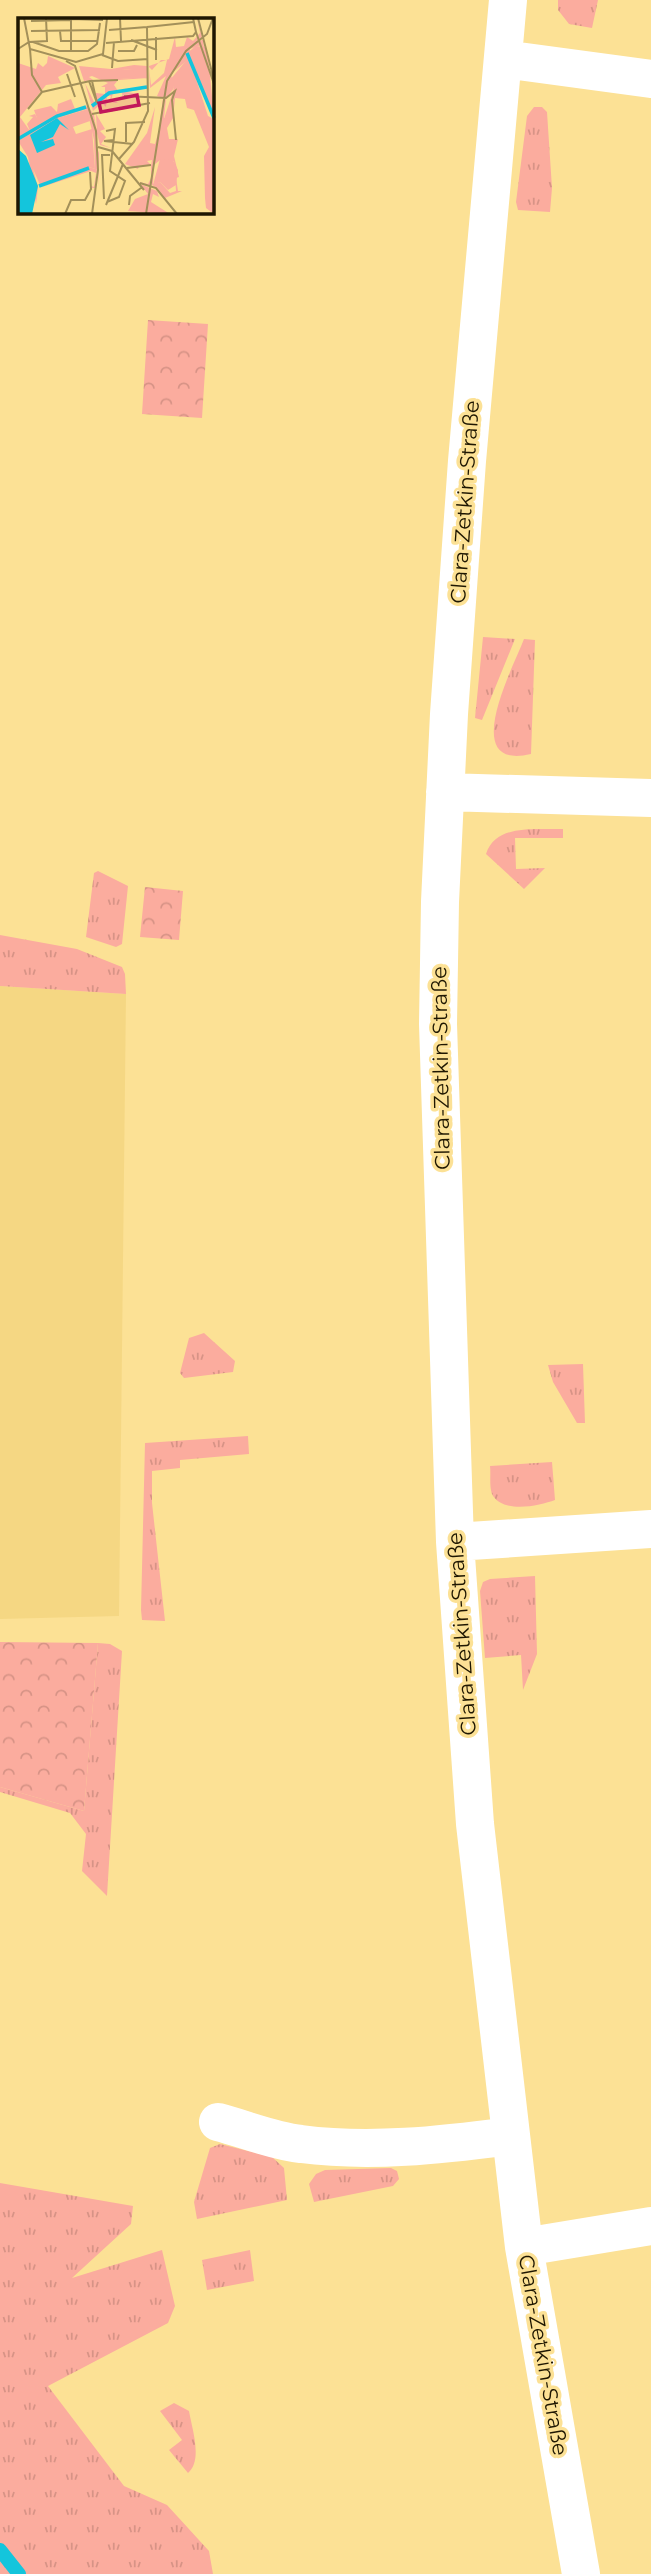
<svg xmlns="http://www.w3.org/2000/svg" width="651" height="2574" font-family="Montserrat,sans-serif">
	<defs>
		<pattern id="grass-tufts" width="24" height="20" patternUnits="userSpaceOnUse" patternTransform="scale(1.75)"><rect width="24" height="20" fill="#fbac9e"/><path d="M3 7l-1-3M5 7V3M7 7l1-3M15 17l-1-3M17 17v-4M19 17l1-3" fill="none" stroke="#d79386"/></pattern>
		<pattern id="park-crowns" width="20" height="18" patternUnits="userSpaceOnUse" patternTransform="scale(1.75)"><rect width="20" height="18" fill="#fbac9e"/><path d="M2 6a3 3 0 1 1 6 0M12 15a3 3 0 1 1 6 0" fill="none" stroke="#d79386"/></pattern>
	</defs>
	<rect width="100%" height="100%" fill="#fce195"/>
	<path fill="#f5d783" d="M 0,986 L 126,994 L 119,1616 L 0,1619 Z"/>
	<path fill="url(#grass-tufts)" d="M 558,0 L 598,0 L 592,28 L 569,24 L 558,10 Z
		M 534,107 L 542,107 L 547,112 L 552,188 L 550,212 L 518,210 L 516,202 L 527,116 Z
		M 483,637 L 515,639 L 482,720 L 475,718 Z
		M 524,639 L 535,640 L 531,754 C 458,771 513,668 524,639 Z
		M 563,829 L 563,838 L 515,838 L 516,869 L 545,868 L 524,889 L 486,854 C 496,823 537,830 563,829 Z
		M 98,871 L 128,886 L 122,944 L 116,947 L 86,937 L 94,873 Z
		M 0,935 L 77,949 L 122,967 L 125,974 L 126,994 L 0,986 Z
		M 204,1333 L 235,1361 L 233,1372 L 184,1378 L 180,1373 L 189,1338 Z
		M 583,1364 L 585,1423 L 577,1423 L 553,1382 L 548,1365 Z
		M 248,1436 L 249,1454 L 180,1460 L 180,1468 L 152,1471 L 152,1503 L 165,1621 L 142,1620 L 141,1610 L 145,1443 Z
		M 552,1462 L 555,1500 C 539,1506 502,1514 492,1494 C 489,1486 491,1474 490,1466 Z
		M 535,1576 L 537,1654 L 523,1690 L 521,1655 L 485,1658 L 480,1591 L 483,1582 L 490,1579 Z
		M 98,1643 L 110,1644 L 122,1651 L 107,1896 L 82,1871 L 86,1834 L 70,1813 L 0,1792 L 0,1787 L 84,1811 Z
		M 220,2144 L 272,2157 L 284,2168 L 287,2200 L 197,2219 L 194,2202 L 210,2148 Z
		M 391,2168 L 397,2171 L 399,2179 L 393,2186 L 314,2202 L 309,2184 L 316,2174 L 325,2170 Z
		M 0,2183 L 133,2206 L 131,2224 L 72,2278 L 162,2250 L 175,2306 L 168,2323 L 48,2386 L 124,2486 L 167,2505 L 209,2551 L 213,2574 L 0,2574 Z
		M 250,2250 L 254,2281 L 207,2290 L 202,2260 Z
		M 174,2403 L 189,2411 C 192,2429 203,2460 188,2473 L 169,2450 L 182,2440 L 160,2411 Z"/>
	<path fill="url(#park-crowns)" d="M 148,320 L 208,324 L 202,418 L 142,414 Z
		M 145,887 L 183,891 L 179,940 L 140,937 Z
		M 0,1642 L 98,1643 L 84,1811 L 0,1787 Z"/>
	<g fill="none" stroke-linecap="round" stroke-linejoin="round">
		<path stroke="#14c5dc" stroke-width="14" d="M 0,2550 L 19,2574"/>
		<path stroke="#fff" stroke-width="38" d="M 508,0 L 467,461 L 449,714 L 440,902 L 438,1024 L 455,1542 L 475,1824 L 524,2247 L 581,2574
			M 503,59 L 651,79
			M 445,792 L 651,798
			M 455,1542 L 651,1529
			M 218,2122 C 245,2129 273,2141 301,2144 C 370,2153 441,2145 510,2136
			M 524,2247 L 651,2226"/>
	</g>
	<g text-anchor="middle" stroke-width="7" stroke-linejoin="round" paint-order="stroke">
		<g font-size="21" fill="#1e1601" stroke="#fce195">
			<text transform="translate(465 502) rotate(-86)" y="7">Clara-Zetkin-Straße</text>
			<text transform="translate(441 1068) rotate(-91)" y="7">Clara-Zetkin-Straße</text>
			<text transform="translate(462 1634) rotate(-94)" y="7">Clara-Zetkin-Straße</text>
			<text transform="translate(543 2355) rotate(80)" y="7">Clara-Zetkin-Straße</text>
		</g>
	</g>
	<g transform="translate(18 18)">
		<rect width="196" height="196" fill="#fce195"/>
		<path d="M 179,0 L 184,19 L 179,23 L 185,22 L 188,45 L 183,27 L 172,31 L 172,40 L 153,56 L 156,70 L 148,81 L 146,100 L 155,100 L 149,110 L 151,121 L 160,121 L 156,138 L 161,159 L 158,160 L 160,173 L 164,173 L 147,180 L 159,196 L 138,170 L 133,166 L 132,168 L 124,166 L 121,164 L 130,166 L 133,160 L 133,148 L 125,149 L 133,148 L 134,142 L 129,143 L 133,147 L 121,148 L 120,151 L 107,146 L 129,115 L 137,89 L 132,125 L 137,126 L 141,112 L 145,80 L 139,78 L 148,58 L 132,70 L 131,48 L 151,41 L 157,19 L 158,29 L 166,28 L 169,19 L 175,23 L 182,15 ZM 143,42 L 149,42 L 146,55 L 133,67 L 131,49 L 134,52 ZM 142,142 L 156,143 L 158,173 L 152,175 L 142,164 L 135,166 L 136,147 ZM 116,47 L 129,48 L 130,70 L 109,74 L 121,76 L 106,77 L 105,82 L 104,75 L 95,75 L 93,83 L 100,84 L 98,85 L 91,84 L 93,78 L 89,78 L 88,89 L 84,85 L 75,93 L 67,65 L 77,86 L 78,75 L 87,76 L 87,69 L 83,69 L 90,65 L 74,58 L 71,59 L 75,62 L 66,63 L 61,48 L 93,51 ZM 114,51 L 115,60 L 83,62 L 83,54 ZM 130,60 L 129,68 L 117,71 L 100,73 L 96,67 L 100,62 ZM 70,88 L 76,97 L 79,115 L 78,96 L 87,111 L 82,113 L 88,119 L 83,126 L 93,130 L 82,127 L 77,108 L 79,138 L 81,132 L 81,149 L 80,168 L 80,141 L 77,170 L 73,170 L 73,168 L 76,169 L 78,155 L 73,153 L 24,169 L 71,149 L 77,151 L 76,122 L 69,91 L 36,101 L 1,122 L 12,113 L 9,106 L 15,99 L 11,98 L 17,96 L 23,107 L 40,97 ZM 122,166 L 139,173 L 141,179 L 135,176 L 133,184 L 152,196 L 110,193 L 117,181 L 130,176 Z" fill="#fbac9e" fill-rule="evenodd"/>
		<path d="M 171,39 L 190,98 L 196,101 L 196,196 L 188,190 L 187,180 L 186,138 L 191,129 L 176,92 L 169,90 L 167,81 L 157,80 L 155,100 L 146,101 L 156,70 L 152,62 ZM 142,141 L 155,142 L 160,152 L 158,167 L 150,172 L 142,164 L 135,167 Z" fill="#fbac9e"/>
		<path d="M 70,91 L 72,103 L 55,109 L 58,116 L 74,111 L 77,151 L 71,149 L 22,167 L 15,151 L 20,169 L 18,186 L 10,139 L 0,123 L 36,101 Z" fill="#fbac9e"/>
		<path d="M 30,38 L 57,50 L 40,59 L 43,65 L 28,67 L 2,99 L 12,113 L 0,120 L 0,45 L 18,51 L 20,45 L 25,49 L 29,45 Z" fill="#fbac9e"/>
		<path d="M 178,28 L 187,29 L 191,46 L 196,100 L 169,35 Z" fill="#fbac9e"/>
		<path d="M 114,51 L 120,60 L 83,62 L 83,53 ZM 53,81 L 57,91 L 23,107 L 20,103 L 16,92 L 33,88 L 39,94 L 40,86 Z" fill="#fbac9e"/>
		<path d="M 39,100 L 51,112 L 42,106 L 35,119 L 23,124 L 35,121 L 37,127 L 19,135 L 12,117 ZM 0,131 L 8,138 L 20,168 L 14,196 L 0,196 Z" fill="#14c5dc"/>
		<path fill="none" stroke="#14c5dc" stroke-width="3.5" d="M 169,35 L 196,100M 74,88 L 91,75 L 129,69M 0,121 L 39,98 L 68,89M 21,168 L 71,150"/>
		<path fill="none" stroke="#a3905a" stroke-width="2" d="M 6,0 L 12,31 L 58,44 L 85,36 L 89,0M 53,0 L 53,34M 102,0 L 103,23M 180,0 L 196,62M 53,1 L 85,2M 13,3 L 53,2M 129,9 L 176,4M 91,12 L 129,9M 13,13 L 82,12M 42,13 L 43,23 L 80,23M 178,14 L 196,66M 113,22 L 139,32M 15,24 L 41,33 L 70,33 L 79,26 L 82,5M 88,25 L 175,18 L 178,14 L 175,0M 0,31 L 11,24 L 29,23 L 28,0M 12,31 L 14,57 L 24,74M 100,33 L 116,33 L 119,27M 84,37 L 100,43 L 130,41M 138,42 L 138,19M 48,43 L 57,48 L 78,113 L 80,152 L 74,196M 94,50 L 96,24M 49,56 L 57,79M 71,63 L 79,85M 74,63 L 79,85M 24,74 L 72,63 L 100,62M 106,78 L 148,80 L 157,73 L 154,82 L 158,122M 10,91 L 24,74M 74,96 L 132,85M 88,113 L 97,111 L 92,153 L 107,163 L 101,179 L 89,184M 96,122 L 86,123 L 115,126M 108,124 L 108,105 L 127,104M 80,129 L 94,133 L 126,172M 101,141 L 116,124 L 130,93 L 129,9M 109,150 L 133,147M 122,165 L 138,170 L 159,196M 86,181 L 84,137 L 92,137M 88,187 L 105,146M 111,187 L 112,178 L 123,170M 47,196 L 53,182 L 67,182 L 73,171 L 72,154M 128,196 L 149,63 L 168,33 L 189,16 L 195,0"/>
		<path fill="#c2185b" fill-opacity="0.15" stroke="#c2185b" stroke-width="3.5" d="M 119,77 L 121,87 L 83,94 L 81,85 Z"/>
		<rect width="196" height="196" fill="none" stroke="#1e1601" stroke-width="3.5"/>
	</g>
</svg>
